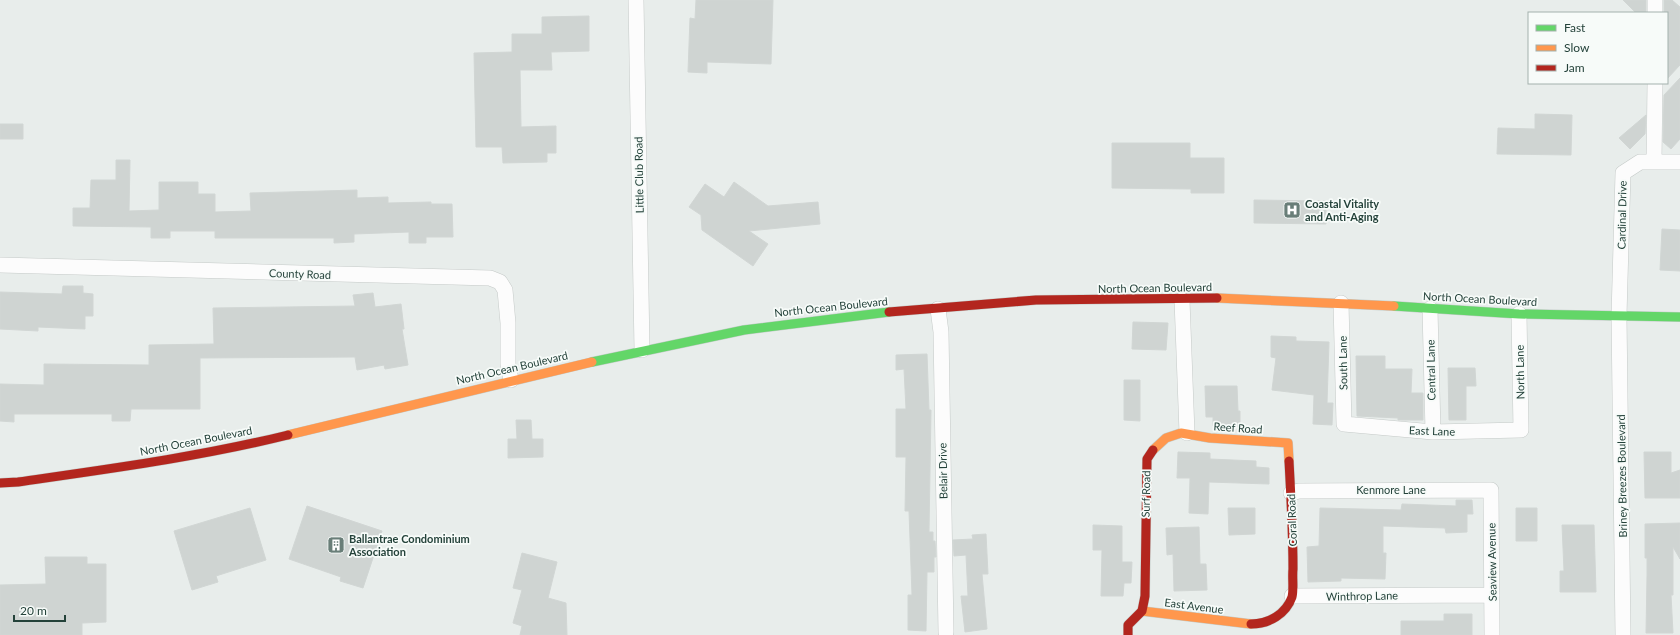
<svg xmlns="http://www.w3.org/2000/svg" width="1680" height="635" font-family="Lato,sans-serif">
	<rect width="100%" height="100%" fill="#e8edeb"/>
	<path fill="#cfd4d2" stroke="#d1d6d4" d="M 696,0 L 773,0 L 771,64 L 707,62 L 707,73 L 688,72 L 690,18 L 695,19 Z
		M 1623,0 L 1646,0 L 1646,13 L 1636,13 Z
		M 1664,0 L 1672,0 L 1680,7 L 1680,65 L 1667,79 L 1667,13 L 1664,13 Z
		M 589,16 L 589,51 L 551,52 L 552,70 L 520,70 L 521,127 L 556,126 L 556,153 L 547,153 L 547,162 L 503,163 L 502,147 L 476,147 L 474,53 L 512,52 L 512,34 L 542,34 L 542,17 Z
		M 1680,78 L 1680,139 L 1671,149 L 1663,142 L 1664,95 Z
		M 1535,114 L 1572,115 L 1571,155 L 1497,154 L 1498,128 L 1535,129 Z
		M 1646,115 L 1645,134 L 1630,149 L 1619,138 Z
		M 0,124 L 23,124 L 23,139 L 0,139 Z
		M 1112,143 L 1190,143 L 1190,158 L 1224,158 L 1224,193 L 1191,193 L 1191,189 L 1112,188 Z
		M 116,160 L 130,160 L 129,211 L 159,210 L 159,182 L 198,182 L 198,194 L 215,194 L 215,212 L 251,211 L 250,193 L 357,190 L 357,198 L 388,197 L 388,203 L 431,202 L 431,204 L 452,204 L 453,237 L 426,237 L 426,243 L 409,243 L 409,232 L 354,234 L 354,242 L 334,243 L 334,238 L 215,238 L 215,231 L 170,231 L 170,238 L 151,238 L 151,227 L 73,226 L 73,208 L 90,208 L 91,180 L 116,180 Z
		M 734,182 L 768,206 L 818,202 L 820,224 L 749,231 L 768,244 L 753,266 L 702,230 L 701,215 L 689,207 L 705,184 L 724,197 Z
		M 1254,200 L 1326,201 L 1326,224 L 1254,223 Z
		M 1662,229 L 1680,230 L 1680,271 L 1660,270 Z
		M 63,286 L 83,286 L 83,293 L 93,294 L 93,316 L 85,316 L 85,329 L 38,327 L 38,331 L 0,329 L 0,292 L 62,294 Z
		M 373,293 L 375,307 L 401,304 L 404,329 L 402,329 L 408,365 L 385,369 L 384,365 L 357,370 L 355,357 L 200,358 L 200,409 L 131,409 L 130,421 L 112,421 L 112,414 L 14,414 L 14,422 L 0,421 L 0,384 L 44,385 L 44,364 L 149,365 L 149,345 L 214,344 L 213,308 L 355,306 L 353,295 Z
		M 1133,322 L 1168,323 L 1166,350 L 1132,349 Z
		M 1271,336 L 1296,337 L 1296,341 L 1329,342 L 1327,403 L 1333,403 L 1332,425 L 1313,424 L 1314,395 L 1272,390 L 1276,358 L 1271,357 Z
		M 927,354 L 929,410 L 931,410 L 929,532 L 933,532 L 933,541 L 935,541 L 936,557 L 934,557 L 934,572 L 927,572 L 926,631 L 908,630 L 908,595 L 912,595 L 909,511 L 905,511 L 906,457 L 896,457 L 896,409 L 906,409 L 904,369 L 896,370 L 896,355 Z
		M 1356,356 L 1385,356 L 1385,369 L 1412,369 L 1411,393 L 1423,393 L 1423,420 L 1398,420 L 1398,418 L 1357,416 Z
		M 1448,368 L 1475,368 L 1476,386 L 1466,386 L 1466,420 L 1449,420 Z
		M 1124,380 L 1140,380 L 1140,421 L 1124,420 Z
		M 1205,386 L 1237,386 L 1238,411 L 1240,411 L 1240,427 L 1213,426 L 1213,417 L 1206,417 Z
		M 516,420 L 531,420 L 532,439 L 543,439 L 543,457 L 508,458 L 508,439 L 517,439 Z
		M 1178,452 L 1210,453 L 1210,459 L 1256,461 L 1256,467 L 1269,468 L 1269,484 L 1209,482 L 1208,514 L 1189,513 L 1190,478 L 1177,478 Z
		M 1644,452 L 1671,452 L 1671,473 L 1680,470 L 1680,498 L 1645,498 Z
		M 1456,500 L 1472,500 L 1473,514 L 1467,514 L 1467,532 L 1446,533 L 1445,528 L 1383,526 L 1383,553 L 1386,553 L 1385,579 L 1341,578 L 1341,581 L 1308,582 L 1307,547 L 1319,546 L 1320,508 L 1401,510 L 1402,504 L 1456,506 Z
		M 307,506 L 382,531 L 363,588 L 340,581 L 341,577 L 289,559 Z
		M 250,508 L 266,560 L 216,576 L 218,582 L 192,590 L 174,531 Z
		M 1228,508 L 1255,508 L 1255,534 L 1229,535 Z
		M 1516,508 L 1537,508 L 1537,541 L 1516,541 Z
		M 1680,523 L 1680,559 L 1673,547 L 1673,595 L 1671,595 L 1673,633 L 1646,633 L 1647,576 L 1647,558 L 1645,558 L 1645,524 Z
		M 1093,525 L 1122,526 L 1122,562 L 1132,562 L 1131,583 L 1124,583 L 1123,596 L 1101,596 L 1102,550 L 1093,550 Z
		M 1562,525 L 1594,525 L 1596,592 L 1560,592 L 1560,571 L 1564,571 Z
		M 1199,527 L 1200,564 L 1206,564 L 1207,590 L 1174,591 L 1173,554 L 1167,555 L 1166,528 Z
		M 986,534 L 988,574 L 982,574 L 987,629 L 965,632 L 961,596 L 968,596 L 966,555 L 954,556 L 953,540 L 973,539 L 972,535 Z
		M 522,553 L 557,562 L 548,598 L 566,603 L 567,635 L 520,635 L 522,626 L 513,623 L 522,590 L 513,588 Z
		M 45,557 L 87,557 L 87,564 L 106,564 L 106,622 L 82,623 L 82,635 L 0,635 L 0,585 L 46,584 Z
		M 1444,614 L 1472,614 L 1472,635 L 1401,635 L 1401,621 L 1444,621 Z"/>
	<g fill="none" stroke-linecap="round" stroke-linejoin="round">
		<g stroke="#c5cac8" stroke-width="16">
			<path id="street" d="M 636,0 L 642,350
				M 1655,0 L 1655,13
				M 1654,161 L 1655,83
				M 0,265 L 490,278 L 500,282 L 505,290 L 508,323 L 508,364 L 511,380
				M 1182,300 L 1187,433
				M 1341,303 L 1344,424 L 1433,432 L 1521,430 L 1519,314
				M 938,309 L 941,332 L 946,632
				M 1430,309 L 1433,432
				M 1291,493 L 1299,491 L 1491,490 L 1492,635
				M 1292,596 L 1492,595
				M 1623,635 L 1619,316 L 1623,173 L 1640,162 L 1680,162"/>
		</g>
		<g stroke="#c3cbc8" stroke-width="10">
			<path id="fast" d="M 1394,306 L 1519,314 L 1680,317
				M 592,362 L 744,330 L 889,312"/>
		</g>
		<g stroke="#c3cbc8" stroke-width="10">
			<path id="slow" d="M 1217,298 L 1394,306
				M 288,435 L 592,362
				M 1153,450 L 1166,438 L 1181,433 L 1210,438 L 1288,443 L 1289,461
				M 1142,611 L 1251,624"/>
		</g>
		<g stroke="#c3cbc8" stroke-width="10">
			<path id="jam" d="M 889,312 L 1036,300 L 1217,298
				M 0,483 L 18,482 C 108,469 199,457 288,435
				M 1251,624 C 1269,624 1286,614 1292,597 C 1294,589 1292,577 1293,569 C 1293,533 1291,497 1289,461
				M 1128,635 L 1128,625 L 1142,611 L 1145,596 L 1147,459 L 1153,450"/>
		</g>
		<use href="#street" stroke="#fcfcfc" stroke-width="15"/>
		<use href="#fast" stroke="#63d668" stroke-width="9"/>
		<use href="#slow" stroke="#ff974d" stroke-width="9"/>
		<use href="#jam" stroke="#b3261e" stroke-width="9"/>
	</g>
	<defs>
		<g id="hospital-square" transform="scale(0.9)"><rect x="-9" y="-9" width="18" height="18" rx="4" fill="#697e78" stroke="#f7fbf9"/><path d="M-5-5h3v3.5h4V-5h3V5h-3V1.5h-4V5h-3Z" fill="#fff"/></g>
		<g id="building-square" transform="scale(0.9)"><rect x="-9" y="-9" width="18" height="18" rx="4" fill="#697e78" stroke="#f7fbf9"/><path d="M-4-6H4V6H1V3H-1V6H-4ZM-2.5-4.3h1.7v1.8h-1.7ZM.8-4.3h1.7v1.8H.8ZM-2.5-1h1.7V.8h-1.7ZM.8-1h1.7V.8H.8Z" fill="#fff"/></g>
	</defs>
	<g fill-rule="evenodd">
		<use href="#hospital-square" x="1292" y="210"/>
		<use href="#building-square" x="336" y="545"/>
	</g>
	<g text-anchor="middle" stroke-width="3.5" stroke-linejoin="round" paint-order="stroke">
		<g font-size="11" fill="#24423a" stroke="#f7fbf9">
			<text transform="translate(639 175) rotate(-91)" y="4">Little Club Road</text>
			<text transform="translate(1622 215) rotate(-89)" y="4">Cardinal Drive</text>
			<text transform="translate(300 274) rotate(2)" y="4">County Road</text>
			<text transform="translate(1155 288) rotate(-1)" y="4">North Ocean Boulevard</text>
			<text transform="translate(1480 299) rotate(3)" y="4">North Ocean Boulevard</text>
			<text transform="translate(831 307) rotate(-6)" y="4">North Ocean Boulevard</text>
			<text transform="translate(1343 363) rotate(-91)" y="4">South Lane</text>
			<text transform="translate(512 368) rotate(-13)" y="4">North Ocean Boulevard</text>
			<text transform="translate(1431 370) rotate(-91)" y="4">Central Lane</text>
			<text transform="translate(1520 372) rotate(-91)" y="4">North Lane</text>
			<text transform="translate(1238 428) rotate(4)" y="4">Reef Road</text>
			<text transform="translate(1432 431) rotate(2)" y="4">East Lane</text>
			<text transform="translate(196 441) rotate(-11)" y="4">North Ocean Boulevard</text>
			<text transform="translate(943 471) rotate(-91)" y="4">Belair Drive</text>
			<text transform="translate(1622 476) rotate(-91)" y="4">Briney Breezes Boulevard</text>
			<text x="1391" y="494">Kenmore Lane</text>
			<text transform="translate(1146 494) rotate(-89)" y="4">Surf Road</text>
			<text transform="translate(1292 520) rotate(-92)" y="4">Coral Road</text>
			<text transform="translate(1492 562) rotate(-91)" y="4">Seaview Avenue</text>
			<text transform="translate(1362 596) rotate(-1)" y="4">Winthrop Lane</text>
			<text transform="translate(1194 606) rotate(7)" y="4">East Avenue</text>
		</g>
		<g font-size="11" font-weight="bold" fill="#24423a" stroke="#f7fbf9" text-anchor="start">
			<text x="1305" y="208">Coastal Vitality<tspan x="1305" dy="13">and Anti-Aging</tspan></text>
			<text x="349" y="543">Ballantrae Condominium<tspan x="349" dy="13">Association</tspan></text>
		</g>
	</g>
	<rect x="1528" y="12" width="140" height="72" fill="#f7fbf9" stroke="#a3b1ad"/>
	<rect x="1536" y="25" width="20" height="6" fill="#63d668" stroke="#a3b1ad"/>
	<text x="1564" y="32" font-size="12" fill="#24423a">Fast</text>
	<rect x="1536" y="45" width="20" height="6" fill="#ff974d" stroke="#a3b1ad"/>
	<text x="1564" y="52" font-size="12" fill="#24423a">Slow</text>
	<rect x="1536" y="65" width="20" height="6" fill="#b3261e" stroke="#a3b1ad"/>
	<text x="1564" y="72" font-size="12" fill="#24423a">Jam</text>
	<path d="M14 615v6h51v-6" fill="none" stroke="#24423a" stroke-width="2"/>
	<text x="20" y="615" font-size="12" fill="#24423a" stroke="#f7fbf9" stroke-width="3" paint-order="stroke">20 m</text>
</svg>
